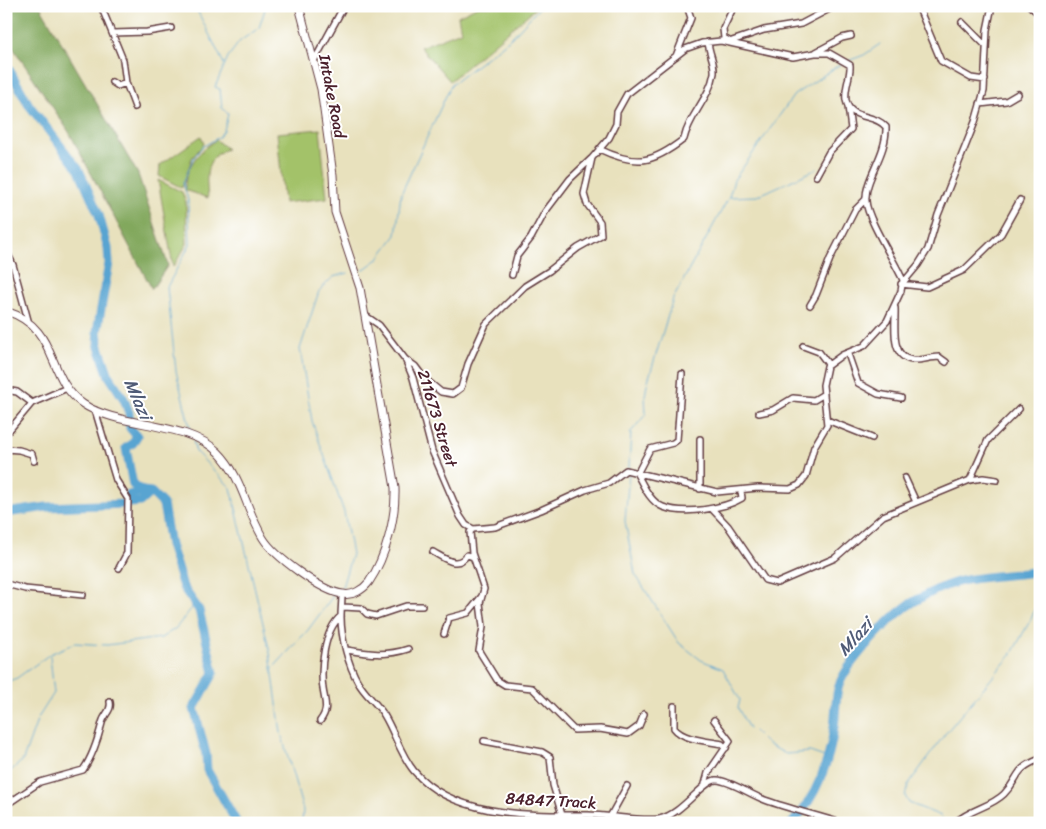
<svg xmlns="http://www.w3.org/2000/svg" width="1046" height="829" font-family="Sriracha,sans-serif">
	<rect width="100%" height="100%" fill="#fff"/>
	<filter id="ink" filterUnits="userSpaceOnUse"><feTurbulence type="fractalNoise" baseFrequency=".02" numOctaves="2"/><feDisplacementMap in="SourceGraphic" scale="10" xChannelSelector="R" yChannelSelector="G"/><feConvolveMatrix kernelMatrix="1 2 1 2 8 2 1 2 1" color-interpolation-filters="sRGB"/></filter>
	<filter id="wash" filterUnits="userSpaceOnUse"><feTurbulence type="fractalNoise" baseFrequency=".0096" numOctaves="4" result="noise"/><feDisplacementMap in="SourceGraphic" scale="20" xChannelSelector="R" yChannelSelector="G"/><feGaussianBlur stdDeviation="1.12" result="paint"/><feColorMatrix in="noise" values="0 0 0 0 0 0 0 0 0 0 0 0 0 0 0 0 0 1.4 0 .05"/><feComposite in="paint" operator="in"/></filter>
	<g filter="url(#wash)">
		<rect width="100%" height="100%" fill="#e8e1bd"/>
		<path fill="#a3c269" stroke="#76704a" d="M 478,6 L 538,6 L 450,81 L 420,47 L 461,31 L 458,16 Z
			M 320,129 L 327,198 L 284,203 L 277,133 Z
			M 201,136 L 204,144 L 192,158 L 182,188 L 159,176 L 160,165 Z
			M 216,140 L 227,149 C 204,158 206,176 208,198 L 185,190 C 184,169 199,150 216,140 Z
			M 158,180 L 182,192 L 186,202 L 187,244 L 173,267 Z"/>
		<path fill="#82a85d" stroke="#666444" d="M 6,6 L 40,6 L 138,174 L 168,265 L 152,289 L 69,132 L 6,37 Z"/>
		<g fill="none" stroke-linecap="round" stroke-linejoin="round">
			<path stroke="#58a4d1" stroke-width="1" d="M 195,6 L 224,64
				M 848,61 L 864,55 L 880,44
				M 729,197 L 757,196 L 817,169
				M 363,270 L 378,259 L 396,235 L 401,194 L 451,85 L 510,39 L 541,6
				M 191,432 L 176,371 L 167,287 L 190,244 L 188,200 L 183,183 L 193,159 L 202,147 L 219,137 L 224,130 L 228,114 L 222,108 L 220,89 L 215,87 L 228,57 L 240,41 L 259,28 L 266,6
				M 193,441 L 196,452 L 231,488 L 270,653 L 281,733 L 303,810 L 302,823
				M 629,467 L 631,432 L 646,414 L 645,396 L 647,384 L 673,299 L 729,197 L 734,180 L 794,95 L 842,63
				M 629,473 L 625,521 L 635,574 L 679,643 L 701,660 L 723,669 L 740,700 L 738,708 L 749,729
				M 339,589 L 342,587 L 352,554 L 344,512 L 312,421 L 300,349 L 319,291 L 333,277 L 348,273
				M 273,668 L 308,630 L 333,596
				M 6,682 L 17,678 L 50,654 L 75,643 L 107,645 L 161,638 L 176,628 L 195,604
				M 754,731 L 767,744 L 786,754 L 810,752 L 827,758
				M 6,775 L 23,760 L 38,718 L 54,693 L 50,656
				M 798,817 L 810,823
				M 944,823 L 941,816 L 909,803 L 905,796 L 908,785 L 945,734 L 1011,655 L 1031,619 L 1040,597"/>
			<path stroke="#58a4d1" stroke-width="9" d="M 6,64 L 29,105 L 79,170 L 99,215 L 108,248 L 109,263 L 97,332 L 99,347 L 109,376 L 124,399 L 129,413 L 130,428 L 137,436 L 133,443 L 126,448 L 133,485 L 143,491 L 151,492 L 163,504 L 170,545 L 183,587 L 199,610 L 214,673 L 194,708 L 206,754 L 207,770 L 237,823
				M 129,495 L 143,491
				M 130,503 L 140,502 L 151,492
				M 6,513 L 47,507 L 126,504
				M 792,823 C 816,798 830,761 834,727 C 836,714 835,701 838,689 C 843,665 894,613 915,601 C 927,594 943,586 957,582 C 984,575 1012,576 1040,571"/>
		</g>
	</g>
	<g filter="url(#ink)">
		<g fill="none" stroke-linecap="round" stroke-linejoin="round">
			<g stroke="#623c41" stroke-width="8">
				<path id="street" d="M 101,6 L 123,60 L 126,83 L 135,107
					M 918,6 L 941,61 L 971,78 L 985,80
					M 1030,6 L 1040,15
					M 962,22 L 986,46
					M 113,33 L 147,32 L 171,28
					M 729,41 L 724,38 L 723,29 L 734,6
					M 729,42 L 764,30 L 801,24 L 835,6
					M 816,52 L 842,38 L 851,36
					M 676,56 L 691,18 L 687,6
					M 314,61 L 344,6
					M 112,82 L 118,86 L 126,83
					M 980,104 L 1006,101 L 1018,94
					M 599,149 C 637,167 653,163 684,139 C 689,115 710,98 714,73 C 715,63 709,53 708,42
					M 816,176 L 829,152 L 851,129 L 848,107
					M 6,250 L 13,265 L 28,320
					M 512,275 L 517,256 L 531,238 L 545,212 L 570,179 L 591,159
					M 901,284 L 927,287 L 964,270 L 1001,234 L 1020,200
					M 902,284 L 918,265 L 928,249 L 938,215 L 975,122 L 984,91 L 987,30 L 992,6
					M 810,305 L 816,295 L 830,259 L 855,210 L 865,200
					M 895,308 C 896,323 889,357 912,360 C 921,361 930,357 939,357 L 946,362
					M 366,316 L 379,325 L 405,359 L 415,366 L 424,378 L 441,392 L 453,394 L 461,388 L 468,364 L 486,324 L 525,286 L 549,271 L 578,248 L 601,235 L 600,222 L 587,204 L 584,194 L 592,158 L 609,138 L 616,124 L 617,112 L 627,94 L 685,49 L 702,43 L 721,41 L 793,57 L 815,53 L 829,53 L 850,65 C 851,76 844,88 846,100 C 850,121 875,113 886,127 C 887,155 864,179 866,201 C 867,218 892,257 900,274 L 903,280 L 901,291 L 887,321 L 864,346 L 842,355 L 827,366 L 823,385 L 827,425 L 814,447 L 806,476 L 799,485 L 790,489 L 758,488 L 717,492 L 626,470 L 609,483 L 585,490 L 541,510 L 495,527 L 473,529 L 466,525 L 460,516 L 432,451 L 413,378 L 405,359
					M 803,346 L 819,352 L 828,364
					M 848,354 L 858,383 L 878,394 L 901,398
					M 682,374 L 677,440 L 673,443 L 650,449 L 637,474 C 643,485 650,502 663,507 C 684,515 724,509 742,498 L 741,491
					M 6,390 L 17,392 L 32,403
					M 95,410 L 116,480 L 128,499 L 127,553 L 119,568
					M 759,413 L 773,410 L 793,398 L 814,400 L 824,394
					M 827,420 L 872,438
					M 6,434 L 32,403 L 67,388
					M 6,449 L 19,450 L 32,454 L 34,461
					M 905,478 L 916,502
					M 970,480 L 988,440 L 1019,409
					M 700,489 L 700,439
					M 712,509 L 728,526 L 765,580 L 777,583 L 835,558 L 883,516 L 970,480 L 983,478 L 997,480
					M 473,529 L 470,532 L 472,553 L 484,589 L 480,603 L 483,627 L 479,651 L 497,680 L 505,685 L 532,688 L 574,730 L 600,729 L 628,734 L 639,726 L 644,714
					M 433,552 C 446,559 457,569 467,555 L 473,557
					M 6,584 L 25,589 L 83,595
					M 342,594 C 342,602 341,609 341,617 C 341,637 348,665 358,682 C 365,695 377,703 384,715 C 395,733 400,754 414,771 C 453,818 532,815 588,815 C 608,815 643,822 659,819 C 682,815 704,779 717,780 C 731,781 751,795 765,800 C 790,809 816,815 841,823
					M 343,607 L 361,608 L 367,614 L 376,616 L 406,606 L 422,606
					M 444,634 L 449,618 L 468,613 L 482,596
					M 347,650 C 369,654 387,656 408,649
					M 674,706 L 674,728 C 683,740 707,741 722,744 L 726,748
					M 320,721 C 329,709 325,703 323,689 C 320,668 324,630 341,616
					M 484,741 L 542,752 L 550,757 L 553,785 L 562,815
					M 705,784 L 708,773 L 730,741 L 714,720
					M 6,805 L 40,782 L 83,770 C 93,756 98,739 102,723 C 104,714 112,711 110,702
					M 611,815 L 627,786
					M 956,822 C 970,809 991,807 1004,794 C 1021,777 1012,770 1040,759"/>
			</g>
			<g stroke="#623c41" stroke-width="9">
				<path id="secondary" d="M 6,311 C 60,328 45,377 83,404 C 118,428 187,421 218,452 C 242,476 246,510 263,538 C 274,556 322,592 343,594 C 352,596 363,590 369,582 C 386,557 396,518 395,488 L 360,288 L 335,212 L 333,175 L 321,89 L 299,6"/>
			</g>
			<use href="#street" stroke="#fff" stroke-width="5"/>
			<use href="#secondary" stroke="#fff" stroke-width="7"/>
		</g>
	</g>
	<g text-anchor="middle" stroke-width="4" stroke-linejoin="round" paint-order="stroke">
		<g font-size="16" fill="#4a1f2b" stroke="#fff">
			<text transform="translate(333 96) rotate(79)" y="6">Intake Road</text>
			<text transform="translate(438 418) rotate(73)" y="6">211673 Street</text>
			<text transform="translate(551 800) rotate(3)" y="6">84847 Track</text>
		</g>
		<g font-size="18" font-style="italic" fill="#505b76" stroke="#fff">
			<text transform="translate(138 399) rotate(66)" y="6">Mlazi</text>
			<text transform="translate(855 637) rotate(-48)" y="6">Mlazi</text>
		</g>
	</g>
	<rect width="1046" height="829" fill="none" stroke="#fff" stroke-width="25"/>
</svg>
